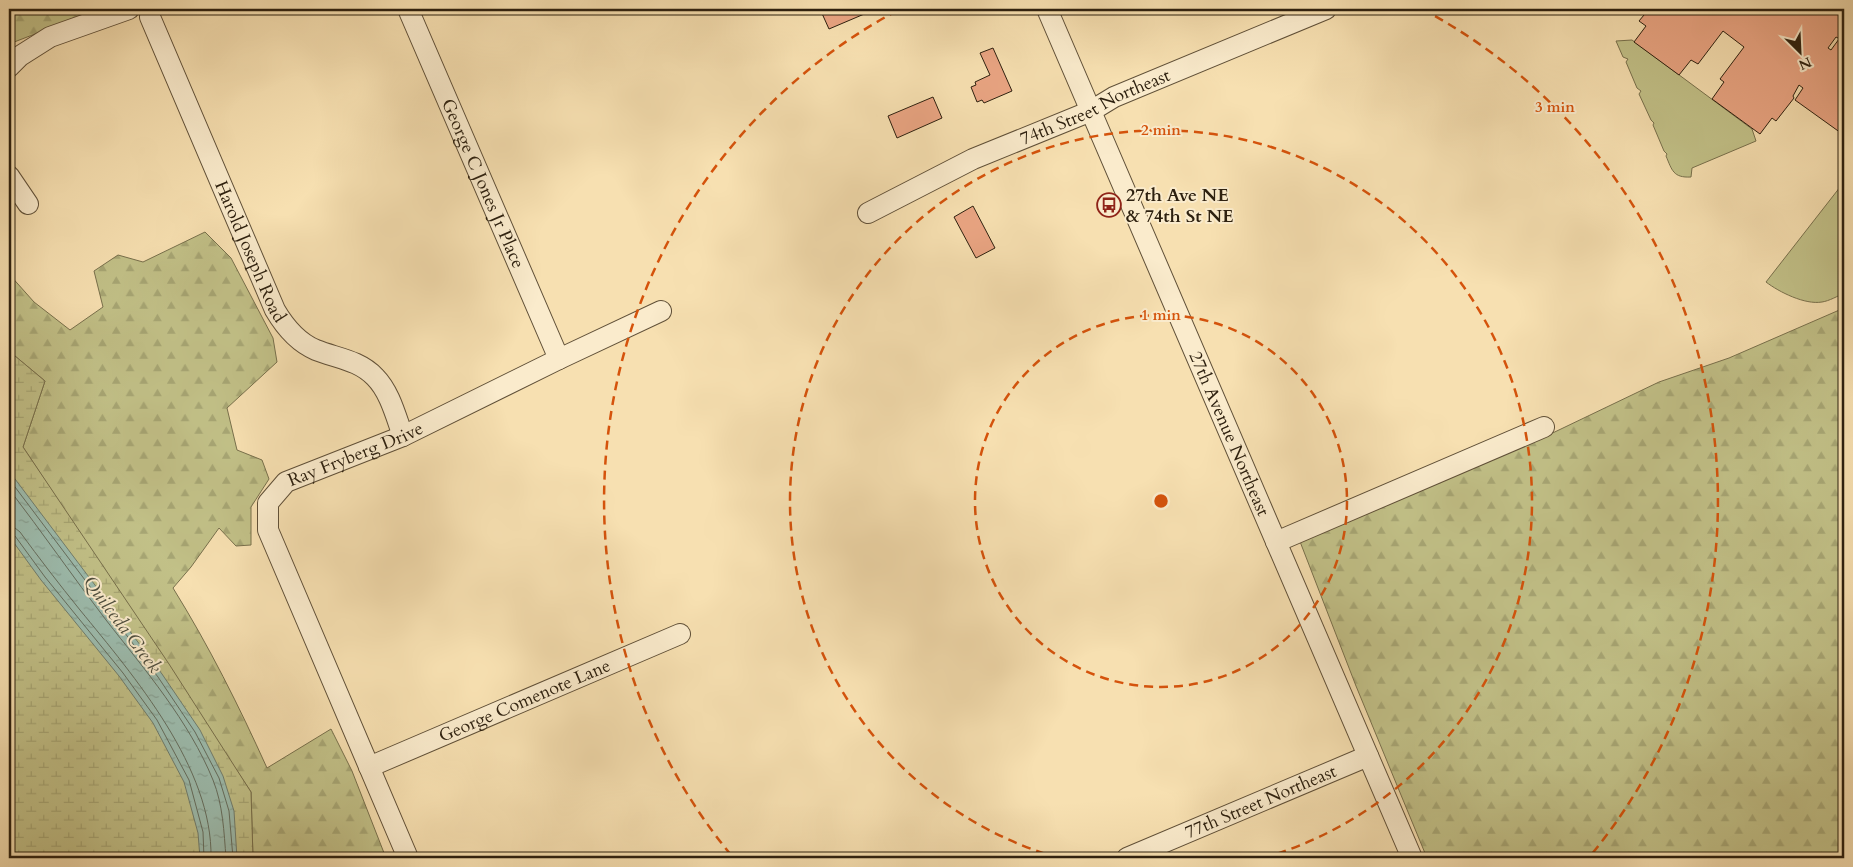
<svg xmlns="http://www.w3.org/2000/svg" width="1853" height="867" font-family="Cardo,serif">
	<defs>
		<pattern id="forest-firs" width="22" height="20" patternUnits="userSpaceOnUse" patternTransform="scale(1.25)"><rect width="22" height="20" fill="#c2c188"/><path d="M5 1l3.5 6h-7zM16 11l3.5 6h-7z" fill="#a7a674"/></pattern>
		<pattern id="wetland-marsh" width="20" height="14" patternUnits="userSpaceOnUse" patternTransform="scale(1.25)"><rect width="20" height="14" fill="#c2c188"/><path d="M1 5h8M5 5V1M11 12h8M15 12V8" fill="none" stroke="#a7a674"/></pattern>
		<pattern id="water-ripples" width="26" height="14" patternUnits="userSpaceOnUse" patternTransform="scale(1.25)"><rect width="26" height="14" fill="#9dbdaf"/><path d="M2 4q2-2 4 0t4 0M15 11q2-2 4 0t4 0" fill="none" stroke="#88a295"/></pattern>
	</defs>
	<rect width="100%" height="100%" fill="#f7e0b1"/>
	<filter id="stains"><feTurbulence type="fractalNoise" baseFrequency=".004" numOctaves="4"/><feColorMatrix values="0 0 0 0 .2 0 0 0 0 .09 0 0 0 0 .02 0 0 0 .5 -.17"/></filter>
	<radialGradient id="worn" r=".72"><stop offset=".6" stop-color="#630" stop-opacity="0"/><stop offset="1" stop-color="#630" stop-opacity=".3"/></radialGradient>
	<path fill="#c2c188" stroke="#78704c" d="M 1632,40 L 1752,129 L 1756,141 L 1692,168 L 1691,177 C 1673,178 1672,170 1666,156 L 1667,154 L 1664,151 L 1653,125 L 1654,123 L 1651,120 L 1639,94 L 1641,91 L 1637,88 L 1626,62 L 1628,59 L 1623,57 L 1616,41 Z
		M 1844,182 L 1844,293 C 1838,296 1829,301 1822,302 C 1805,305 1779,292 1766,282 Z"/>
	<path fill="url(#forest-firs)" stroke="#78704c" d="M 9,9 L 100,9 L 9,44 Z
		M 205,232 L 231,258 L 273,338 L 277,362 L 227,408 L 237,450 L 262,460 L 269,479 L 251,507 L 251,545 L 236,546 L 219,528 L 191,567 L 173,588 C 209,646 239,706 267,768 L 331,729 L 352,771 L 386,858 L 253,858 L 251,792 L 23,447 L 45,381 L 9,351 L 9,274 L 34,302 L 70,330 L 103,307 L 94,271 L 118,255 L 143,262 Z
		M 1844,308 L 1844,858 L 1427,858 L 1356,686 L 1299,539 L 1538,440 L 1659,382 L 1729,358 Z"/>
	<path fill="url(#wetland-marsh)" stroke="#78704c" d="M 9,351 L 45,381 L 23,447 L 169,664 L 251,792 L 253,858 L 9,858 Z"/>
	<path fill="url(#water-ripples)" stroke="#707e6f" d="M 9,471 L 162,674 L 200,730 L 223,776 L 234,811 L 237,858 L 200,858 L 198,833 L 184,782 L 153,723 L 119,676 L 41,580 L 9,536 Z"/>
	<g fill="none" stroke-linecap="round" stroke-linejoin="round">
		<path stroke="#656e5f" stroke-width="1" d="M 9,479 L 158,677 L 195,732 L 219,778 L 229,811 L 233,858
			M 9,489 C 42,532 73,577 106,620 C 145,670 189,721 213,780 C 223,805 224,832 226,858
			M 9,527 L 15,528 L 20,532 C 39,558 59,584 80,610 C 134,676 213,768 211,858
			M 9,533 L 15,536 L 45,577 L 123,673 L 157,720 L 189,780 L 203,832 L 204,858"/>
	</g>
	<path fill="#eaa583" stroke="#2d200f" d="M 820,9 L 876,9 L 829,29 Z
		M 1649,9 L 1844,9 L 1844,30 L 1838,38 L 1836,37 L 1828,48 L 1831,50 L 1839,39 L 1844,43 L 1844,129 L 1841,133 L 1795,100 L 1803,88 L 1799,85 L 1793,96 L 1794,98 L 1776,121 L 1772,118 L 1760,134 L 1712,99 L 1724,82 L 1720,79 L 1744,47 L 1723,31 L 1698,64 L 1691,60 L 1679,75 L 1634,42 L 1646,26 L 1639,21 Z
		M 993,48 L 1012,91 L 984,103 L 982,100 L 977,102 L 971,87 L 976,85 L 975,82 L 990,75 L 980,53 Z
		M 933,97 L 942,118 L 897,138 L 888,116 Z
		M 973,206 L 995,248 L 976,258 L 954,217 Z"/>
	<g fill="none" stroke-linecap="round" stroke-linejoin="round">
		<g stroke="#605038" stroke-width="22">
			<g id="minor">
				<path id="s1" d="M 408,9 L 559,359"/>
				<path id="s2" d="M 1047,9 L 1412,858"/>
				<path id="s3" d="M 150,17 L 275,310 C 285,327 297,342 316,350 C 336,358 359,360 375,377 C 390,392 396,417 403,436"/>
				<path d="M 9,67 L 20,56 L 50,37 L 129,9"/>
				<path d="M 9,176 L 28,204"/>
				<path id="s4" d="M 868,213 L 973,159 L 1091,111 L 1114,97 L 1326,9"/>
				<path d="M 1276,542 L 1544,427"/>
				<path id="s5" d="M 369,767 L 680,634"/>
				<path id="s6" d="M 408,858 L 268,530 L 268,503 L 286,482 L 403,436 L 559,359 L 661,311"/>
				<path id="s7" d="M 1127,858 L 1368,756"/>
			</g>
		</g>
		<use href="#minor" stroke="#faebcc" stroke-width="20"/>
	</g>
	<g fill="none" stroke="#d5530c" stroke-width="2.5" stroke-dasharray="9 6">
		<circle cx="1161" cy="501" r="186"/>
		<path d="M1059 858A371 371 0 1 1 1263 858"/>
		<path d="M731 855A557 557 0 0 1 900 9M1422 9A557 557 0 0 1 1591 855"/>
	</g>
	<defs>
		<g id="bus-ring" transform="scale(1.25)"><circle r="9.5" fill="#faebcc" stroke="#8f2418" stroke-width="1.5"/><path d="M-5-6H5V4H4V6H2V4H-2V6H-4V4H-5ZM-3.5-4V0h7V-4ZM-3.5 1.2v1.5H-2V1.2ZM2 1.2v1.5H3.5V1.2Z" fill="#8f2418"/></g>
	</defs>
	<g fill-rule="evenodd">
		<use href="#bus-ring" x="1109" y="205"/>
	</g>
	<g text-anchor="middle" stroke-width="4" stroke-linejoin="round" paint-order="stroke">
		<g font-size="18" fill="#2d200f" stroke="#faebcc">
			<text dy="6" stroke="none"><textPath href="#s4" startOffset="251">74th Street Northeast</textPath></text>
			<text dy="6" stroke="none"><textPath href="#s1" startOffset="190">George C Jones Jr Place</textPath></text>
			<text dy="6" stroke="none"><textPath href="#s3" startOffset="255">Harold Joseph Road</textPath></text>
			<text dy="6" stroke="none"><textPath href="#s2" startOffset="462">27th Avenue Northeast</textPath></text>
			<text dy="6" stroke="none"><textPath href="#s6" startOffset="486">Ray Fryberg Drive</textPath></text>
			<text dy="6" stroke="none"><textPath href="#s5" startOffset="169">George Comenote Lane</textPath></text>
			<text dy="6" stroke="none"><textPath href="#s7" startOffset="145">77th Street Northeast</textPath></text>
		</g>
		<g font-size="18" font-weight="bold" fill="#2d200f" stroke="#faebcc" text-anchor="start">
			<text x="1126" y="201">27th Ave NE<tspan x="1126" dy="21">&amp; 74th St NE</tspan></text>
		</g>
		<g font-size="19" font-style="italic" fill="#4f4f3f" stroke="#faebcc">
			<text transform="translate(123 624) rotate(53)" y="7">Quilceda Creek</text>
		</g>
	</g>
	<circle cx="1161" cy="501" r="8" fill="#d5530c" stroke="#faebcc" stroke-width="2.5"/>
	<g font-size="15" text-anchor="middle" font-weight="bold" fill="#d5530c" stroke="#faebcc" stroke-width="4" stroke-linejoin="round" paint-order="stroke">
		<text x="1555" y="112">3 min</text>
		<text x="1161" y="135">2 min</text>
		<text x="1161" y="320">1 min</text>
	</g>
	<rect width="1853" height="867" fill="none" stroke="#f7e0b1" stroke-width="30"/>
	<rect x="10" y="10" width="1833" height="847" fill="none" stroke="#2d200f" stroke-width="2.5"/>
	<rect x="15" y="15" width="1823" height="837" fill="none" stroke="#2d200f"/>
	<g transform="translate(1800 52) rotate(156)" stroke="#faebcc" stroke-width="4" paint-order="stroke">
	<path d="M0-4L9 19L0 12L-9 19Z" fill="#2d200f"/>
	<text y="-8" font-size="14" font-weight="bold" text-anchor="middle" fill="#2d200f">N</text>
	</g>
	<rect width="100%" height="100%" filter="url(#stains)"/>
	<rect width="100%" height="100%" fill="url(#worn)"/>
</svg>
